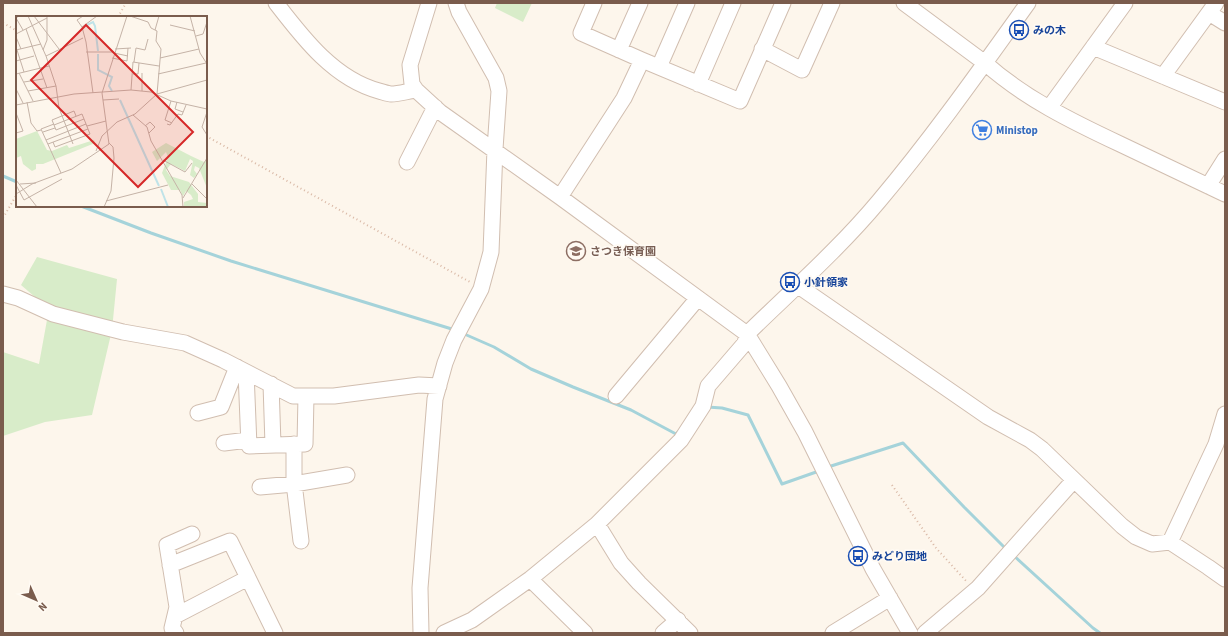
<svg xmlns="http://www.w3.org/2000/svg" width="1228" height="636" font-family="'Source Sans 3','Noto Sans JP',sans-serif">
	<rect width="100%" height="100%" fill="#fdf6ec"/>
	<path fill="#d8ecc9" d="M 497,3 L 532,3 L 523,22 L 495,8 Z
		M 37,257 L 117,279 L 112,330 L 92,415 L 45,422 L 3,436 L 3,352 L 39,364 L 49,309 L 21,285 Z"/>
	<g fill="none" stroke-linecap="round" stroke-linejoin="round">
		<path stroke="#a5d3da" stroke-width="3" d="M 3,176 L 17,182
			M 81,206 L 151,233 L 231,261 L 455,330
			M 462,333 L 494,347 L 531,369 L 573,387 L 631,410 L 676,434 L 678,432
			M 707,407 L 722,408 L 748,415 L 782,484 L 819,471
			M 828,467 L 903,443 L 964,507 L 1006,549
			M 1013,555 L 1093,628 L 1100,633"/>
		<g stroke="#d1beb0" stroke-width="17">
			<path id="minor" d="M 276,3 C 303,38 334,79 379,91 C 383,92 388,94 391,94 C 399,94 408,91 416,90
				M 429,3 L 410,65 L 412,84 L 416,90 L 440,112 L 560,197 L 747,334 L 779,386 L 805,432 L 873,569 L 910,633
				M 594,3 L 581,33 L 642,60 L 740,101 L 783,3
				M 904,3 L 985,63 C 1024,98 1073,122 1120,144 C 1155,161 1190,177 1225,194
				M 1209,13 L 1225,23
				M 1093,47 L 1225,102
				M 762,49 L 802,70 L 832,3
				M 619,50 L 640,3
				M 659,67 L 687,3
				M 1163,76 L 1216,3
				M 698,84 L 733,3
				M 1049,108 L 1125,3
				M 407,162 L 435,107
				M 1208,186 L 1225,159
				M 560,197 L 624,98 L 642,60
				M 797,285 L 988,417 L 1030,440 L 1042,449 L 1122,526 L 1136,537 L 1152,544 L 1170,542 L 1208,567 L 1225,579
				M 3,294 L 18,298 L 53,314 L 123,332 L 185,343 L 223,360 L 293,396 L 334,396 L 419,385 L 439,386
				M 246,372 L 249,446 L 305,444 L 306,396
				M 271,384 L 273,445
				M 616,396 L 698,298
				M 198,413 L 221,407 L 237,367
				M 224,443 L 248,440
				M 294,444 L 294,483 L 301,541
				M 260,487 L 294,484 L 347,475
				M 597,524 L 621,563 L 639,583 L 690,633
				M 1170,542 L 1216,444 L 1225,414
				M 170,565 L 230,541 L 275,633
				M 530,579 L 585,633
				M 175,616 L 248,578
				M 176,633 L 172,628 L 177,607 L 167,545 L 192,534
				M 421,633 L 420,588 L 435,399 L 445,363 L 454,340 L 481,289 L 491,252 L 495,149 L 499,91 L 496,78 L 459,12 L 456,3
				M 444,633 L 472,620 L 530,579 L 597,524 L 681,440 L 703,406 L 708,386 L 745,343 L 747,334 C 791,291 839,249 879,201 C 932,138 980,70 1028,3
				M 663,633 L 678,620
				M 833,633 L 890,598
				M 925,633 L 978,588 L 1074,480"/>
		</g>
		<path stroke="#d9b8a5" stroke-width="2" stroke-dasharray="1 3" stroke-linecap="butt" d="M 118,17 L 126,3
			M 3,23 L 17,31
			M 206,136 L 470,282
			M 3,218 L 17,194
			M 892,485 L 936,548 L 967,582"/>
		<use href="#minor" stroke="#fff" stroke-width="15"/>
	</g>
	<defs>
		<g id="bus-ring" transform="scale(1)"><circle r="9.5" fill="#fffaf3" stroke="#1a4fb4" stroke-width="1.5"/><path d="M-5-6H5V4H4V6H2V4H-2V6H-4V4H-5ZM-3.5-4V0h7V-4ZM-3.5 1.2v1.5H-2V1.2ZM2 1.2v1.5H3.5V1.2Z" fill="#1a4fb4"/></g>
		<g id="supermarket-ring" transform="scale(1)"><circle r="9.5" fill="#fffaf3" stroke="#3f7fe0" stroke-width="1.5"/><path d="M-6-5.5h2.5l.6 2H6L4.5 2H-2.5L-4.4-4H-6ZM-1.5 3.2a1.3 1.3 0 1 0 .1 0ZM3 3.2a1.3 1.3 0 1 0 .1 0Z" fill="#3f7fe0"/></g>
		<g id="school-ring" transform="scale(1)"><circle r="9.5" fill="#fffaf3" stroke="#8d6e63" stroke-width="1.5"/><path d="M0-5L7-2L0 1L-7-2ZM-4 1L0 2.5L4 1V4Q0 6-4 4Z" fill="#8d6e63"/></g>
	</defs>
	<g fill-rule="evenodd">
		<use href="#bus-ring" x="1019" y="30"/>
		<use href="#supermarket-ring" x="982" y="130"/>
		<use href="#school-ring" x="576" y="251"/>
		<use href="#bus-ring" x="790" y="282"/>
		<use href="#bus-ring" x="858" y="556"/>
	</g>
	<g text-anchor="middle" stroke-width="3.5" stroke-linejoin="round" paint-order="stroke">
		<g font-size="11" font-weight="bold" fill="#164399" stroke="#fffaf3" text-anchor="start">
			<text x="1033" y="34">みの木</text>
			<text x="804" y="286">小針領家</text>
			<text x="872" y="560">みどり団地</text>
		</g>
		<g font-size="11" font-weight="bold" fill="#366cbe" stroke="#fffaf3" text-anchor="start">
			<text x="996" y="134">Ministop</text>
		</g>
		<g font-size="11" font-weight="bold" fill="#785e54" stroke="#fffaf3" text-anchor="start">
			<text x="590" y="255">さつき保育園</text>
		</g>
	</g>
	<g transform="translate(16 16)">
		<rect width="191" height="191" fill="#fdf6ec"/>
		<path d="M 21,115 L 31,134 L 36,135 L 51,129 L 53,132 L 78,124 L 79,127 L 27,148 L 20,148 L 20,153 L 16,155 L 7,148 L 5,140 L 0,142 L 0,123 ZM 150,127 L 175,140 L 188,146 L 191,144 L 191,172 L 183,152 L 179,150 L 178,154 L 181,158 L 178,162 L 174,159 L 177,145 L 174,143 L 169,155 L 155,148 L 150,154 L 154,160 L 173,166 L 182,178 L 182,186 L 191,187 L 191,191 L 168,191 L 168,186 L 177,183 L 175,179 L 170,175 L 167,180 L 164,174 L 155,174 L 146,157 L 152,141 L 150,136 L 141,145 L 136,136 Z" fill="#d8ecc9"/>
		<path fill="none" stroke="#bfe3e8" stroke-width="2" d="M 71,9 L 77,6 L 79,10 L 82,35M 82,38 L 82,54 L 96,61 L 93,70 L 96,75M 104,84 L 143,170M 145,173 L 152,191"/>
		<path fill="none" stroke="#c5b3a7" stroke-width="1" d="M 3,0 L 0,2 L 7,14M 12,0 L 30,40 L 40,70 L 43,92 L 57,128M 18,0 L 43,33M 67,0 L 61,4 L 66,11 L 70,26 L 77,77M 114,0 L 132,6 L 135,12 L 141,15 L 140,25 L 145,33 L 141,78M 174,0 L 184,37 L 191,48M 154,9 L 179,15M 66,11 L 81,0M 10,13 L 31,72M 139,14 L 143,0M 0,18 L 31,2M 180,20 L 187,18 L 191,6M 0,21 L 5,33M 99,33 L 115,32M 0,34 L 25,28M 1,34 L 8,56M 27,34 L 31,24 L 31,0M 70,36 L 98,36M 98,37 L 112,40M 30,40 L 67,22M 96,42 L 111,45 L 112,32M 144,42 L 183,33M 0,45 L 18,40M 118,46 L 120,32 L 129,34 L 132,23M 3,57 L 17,85M 126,57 L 126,75M 0,58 L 33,50M 117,58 L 122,58 L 123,47M 142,58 L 190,47M 8,66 L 27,63M 0,73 L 7,87M 115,74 L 117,46 L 143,50M 12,75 L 40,70M 87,84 L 103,83M 155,85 L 149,104 L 156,107M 11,86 L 15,107 L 21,115 L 25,114M 161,86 L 159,93 L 167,96M 0,89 L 58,78 L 115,74 L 135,76 L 155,85 L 191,93M 191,96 L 186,111 L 191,119M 0,97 L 7,115 L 0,117M 117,99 L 131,111 L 135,125 L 166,179 L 167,191M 60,100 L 58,95 L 36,104 L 40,114 L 68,103M 38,108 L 25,113 L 45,157M 151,108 L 154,109 L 162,98 L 166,99 L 170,89M 71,110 L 90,105M 129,110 L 134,106 L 139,111 L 133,117M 27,116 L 39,112M 30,124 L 70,108M 37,126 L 39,131 L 74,118 L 66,98 L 38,109M 32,128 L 72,113M 80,135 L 86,120 L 101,106 L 119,98 L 141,78 L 191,64M 147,144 L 169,156 L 176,147M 0,164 L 21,191M 4,168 L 20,167M 176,168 L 191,183M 0,169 L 8,184 L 46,163M 0,178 L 16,168 L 56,153 L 93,128 L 86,77 L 111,0M 167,182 L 191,142M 90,185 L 152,169M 88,191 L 95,175 L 98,142 L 97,131 L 93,127"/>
		<path fill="#d62828" fill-opacity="0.15" stroke="#d62828" stroke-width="2" d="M 70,9 L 177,116 L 122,171 L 15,64 Z"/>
		<rect width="191" height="191" fill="none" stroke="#7a5c4d" stroke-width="2"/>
	</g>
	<rect width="1228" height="636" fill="none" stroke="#7a5c4d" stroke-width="8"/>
	<g transform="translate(36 600) rotate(135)" stroke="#fffaf3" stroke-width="3" paint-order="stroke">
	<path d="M0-3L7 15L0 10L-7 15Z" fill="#7a5c4d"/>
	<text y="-6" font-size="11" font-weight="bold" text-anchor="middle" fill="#7a5c4d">N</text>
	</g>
</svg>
